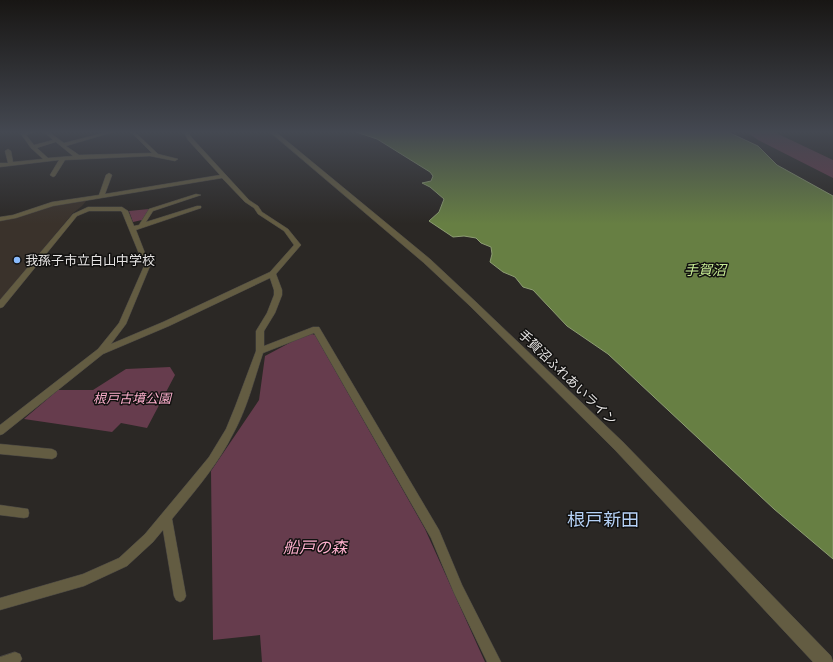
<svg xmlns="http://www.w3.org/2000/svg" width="833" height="662" font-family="Georgia,'Noto Sans JP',serif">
	<rect width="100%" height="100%" fill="#2b2825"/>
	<path fill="#3a322b" d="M 87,200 L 82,206 L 73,213 L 0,301 L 0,220 L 53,205 Z"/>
	<path fill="#663c4d" d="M 747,132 L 774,132 L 833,160 L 833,178 L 758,140 Z
		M 149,209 L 142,220 L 133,222 L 129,211 Z
		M 312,334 L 315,335 L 425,529 L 485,662 L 262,662 L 260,635 L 213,640 L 211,471 L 259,400 L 265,356 L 295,340 Z
		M 170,367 L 175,375 L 147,428 L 121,423 L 112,432 L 24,419 L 58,390 L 93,390 L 126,369 Z"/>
	<path fill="#677f43" stroke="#8d9d73" d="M 356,132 L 728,132 L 758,146 L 777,165 L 833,196 L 833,559 L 774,509 L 608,354 L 567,326 L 533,290 L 523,287 L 515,277 L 503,272 L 490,262 L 492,254 L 491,247 L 481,243 L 476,238 L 464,236 L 453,237 L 429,221 L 439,212 L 444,199 L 430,187 L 422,183 L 431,181 L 433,176 L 430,172 L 377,139 Z"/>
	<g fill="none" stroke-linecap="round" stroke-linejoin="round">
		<g stroke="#494643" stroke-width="1">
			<path id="minor" d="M 27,132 L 34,132 L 26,135 L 34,145 L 53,140 L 44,132 L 49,132 L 64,143 L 107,132 L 113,132 L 66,146 L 79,155 L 152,153 L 131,132 L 135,132 L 158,154 L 178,159 L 175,161 L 150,156 L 65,160 L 55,176 L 53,177 L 50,175 L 59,160 L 0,167 L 0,163 L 8,163 L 5,151 L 8,149 L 11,151 L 13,162 L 43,159 L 31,148 L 21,134 ZM 56,142 L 73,156 L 48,158 L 37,148 Z
				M 184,132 L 188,132 L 192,138 L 249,200 L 258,206 L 262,212 L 288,229 L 301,245 L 276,274 L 282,290 L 282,295 L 275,313 L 264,331 L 264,346 L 313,327 L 319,327 L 439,530 L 462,585 L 501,662 L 487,662 L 454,593 L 431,538 L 314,333 L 263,353 C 254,380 247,409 233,434 C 217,466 194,492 172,519 L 186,596 L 184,600 L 180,602 L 176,600 L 174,596 L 163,530 L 153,542 L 127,566 L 84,586 L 0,610 L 0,598 L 83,574 L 119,558 L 145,534 L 190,480 L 209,457 L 226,429 L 235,407 L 256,351 L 256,331 L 267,313 L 274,295 L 274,290 L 270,278 L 169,326 L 103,354 L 3,434 L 0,435 L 0,425 L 98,349 L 119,323 L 144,266 L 122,212 L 121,211 L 89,211 L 77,216 L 3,307 L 0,308 L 0,300 L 73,214 L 88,207 L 122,207 L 128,211 L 134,226 L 139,225 L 149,209 L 196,194 L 201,195 L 153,211 L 146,222 L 197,206 L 201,206 L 201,208 L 136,230 L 150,266 L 126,324 L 111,344 L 163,322 L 270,272 L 294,245 L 284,231 L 258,214 L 254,208 L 245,202 L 222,178 L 53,206 L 16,218 L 0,221 L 0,217 L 13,215 L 52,202 L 99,195 L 106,175 L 109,173 L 112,175 L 105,194 L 220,175 L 188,140 Z
				M 0,444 L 52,449 L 56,451 L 57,454 L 56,457 L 52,459 L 0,454 Z
				M 0,505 L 28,509 L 29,513 L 28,517 L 24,518 L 0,515 Z
				M 15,652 L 20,654 L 22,659 L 20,662 L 0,662 L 0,657 Z"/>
		</g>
		<g stroke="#494643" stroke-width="1">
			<path id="tertiary" d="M 270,132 L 276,132 L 430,259 L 476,302 L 623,442 L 831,656 L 833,662 L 813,662 L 615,450 L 470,306 L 424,263 Z"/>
		</g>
		<use href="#minor" fill="#635c42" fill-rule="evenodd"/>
		<use href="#tertiary" fill="#635c42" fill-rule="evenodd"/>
	</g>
	<linearGradient id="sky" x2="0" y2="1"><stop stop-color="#181614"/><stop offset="0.59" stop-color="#444851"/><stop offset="1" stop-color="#444851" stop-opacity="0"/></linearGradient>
	<rect width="833" height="224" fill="url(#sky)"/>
	<circle fill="#89bafc" stroke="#121110" stroke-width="1.5" cx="17" cy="260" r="4"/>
	<g text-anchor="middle" stroke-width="3" stroke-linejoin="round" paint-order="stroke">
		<g font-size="13" fill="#e5e3e2" stroke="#121110" text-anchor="start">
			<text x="25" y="265">我孫子市立白山中学校</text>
		</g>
		<g font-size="13" fill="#e5e3e2" stroke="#121110">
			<text transform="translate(568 377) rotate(44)" y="5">手賀沼ふれあいライン</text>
		</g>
		<g font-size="13" font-style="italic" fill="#fbaecb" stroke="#121110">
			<text x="132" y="403">根戸古墳公園</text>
		</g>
		<g font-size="14" font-style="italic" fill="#c8ed95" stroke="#121110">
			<text x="705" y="275">手賀沼</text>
		</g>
		<g font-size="16" font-style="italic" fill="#fbaecb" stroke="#121110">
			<text x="315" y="553">船戸の森</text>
		</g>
		<g font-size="18" fill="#b5d1f6" stroke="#121110">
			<text x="603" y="526">根戸新田</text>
		</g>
	</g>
</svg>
